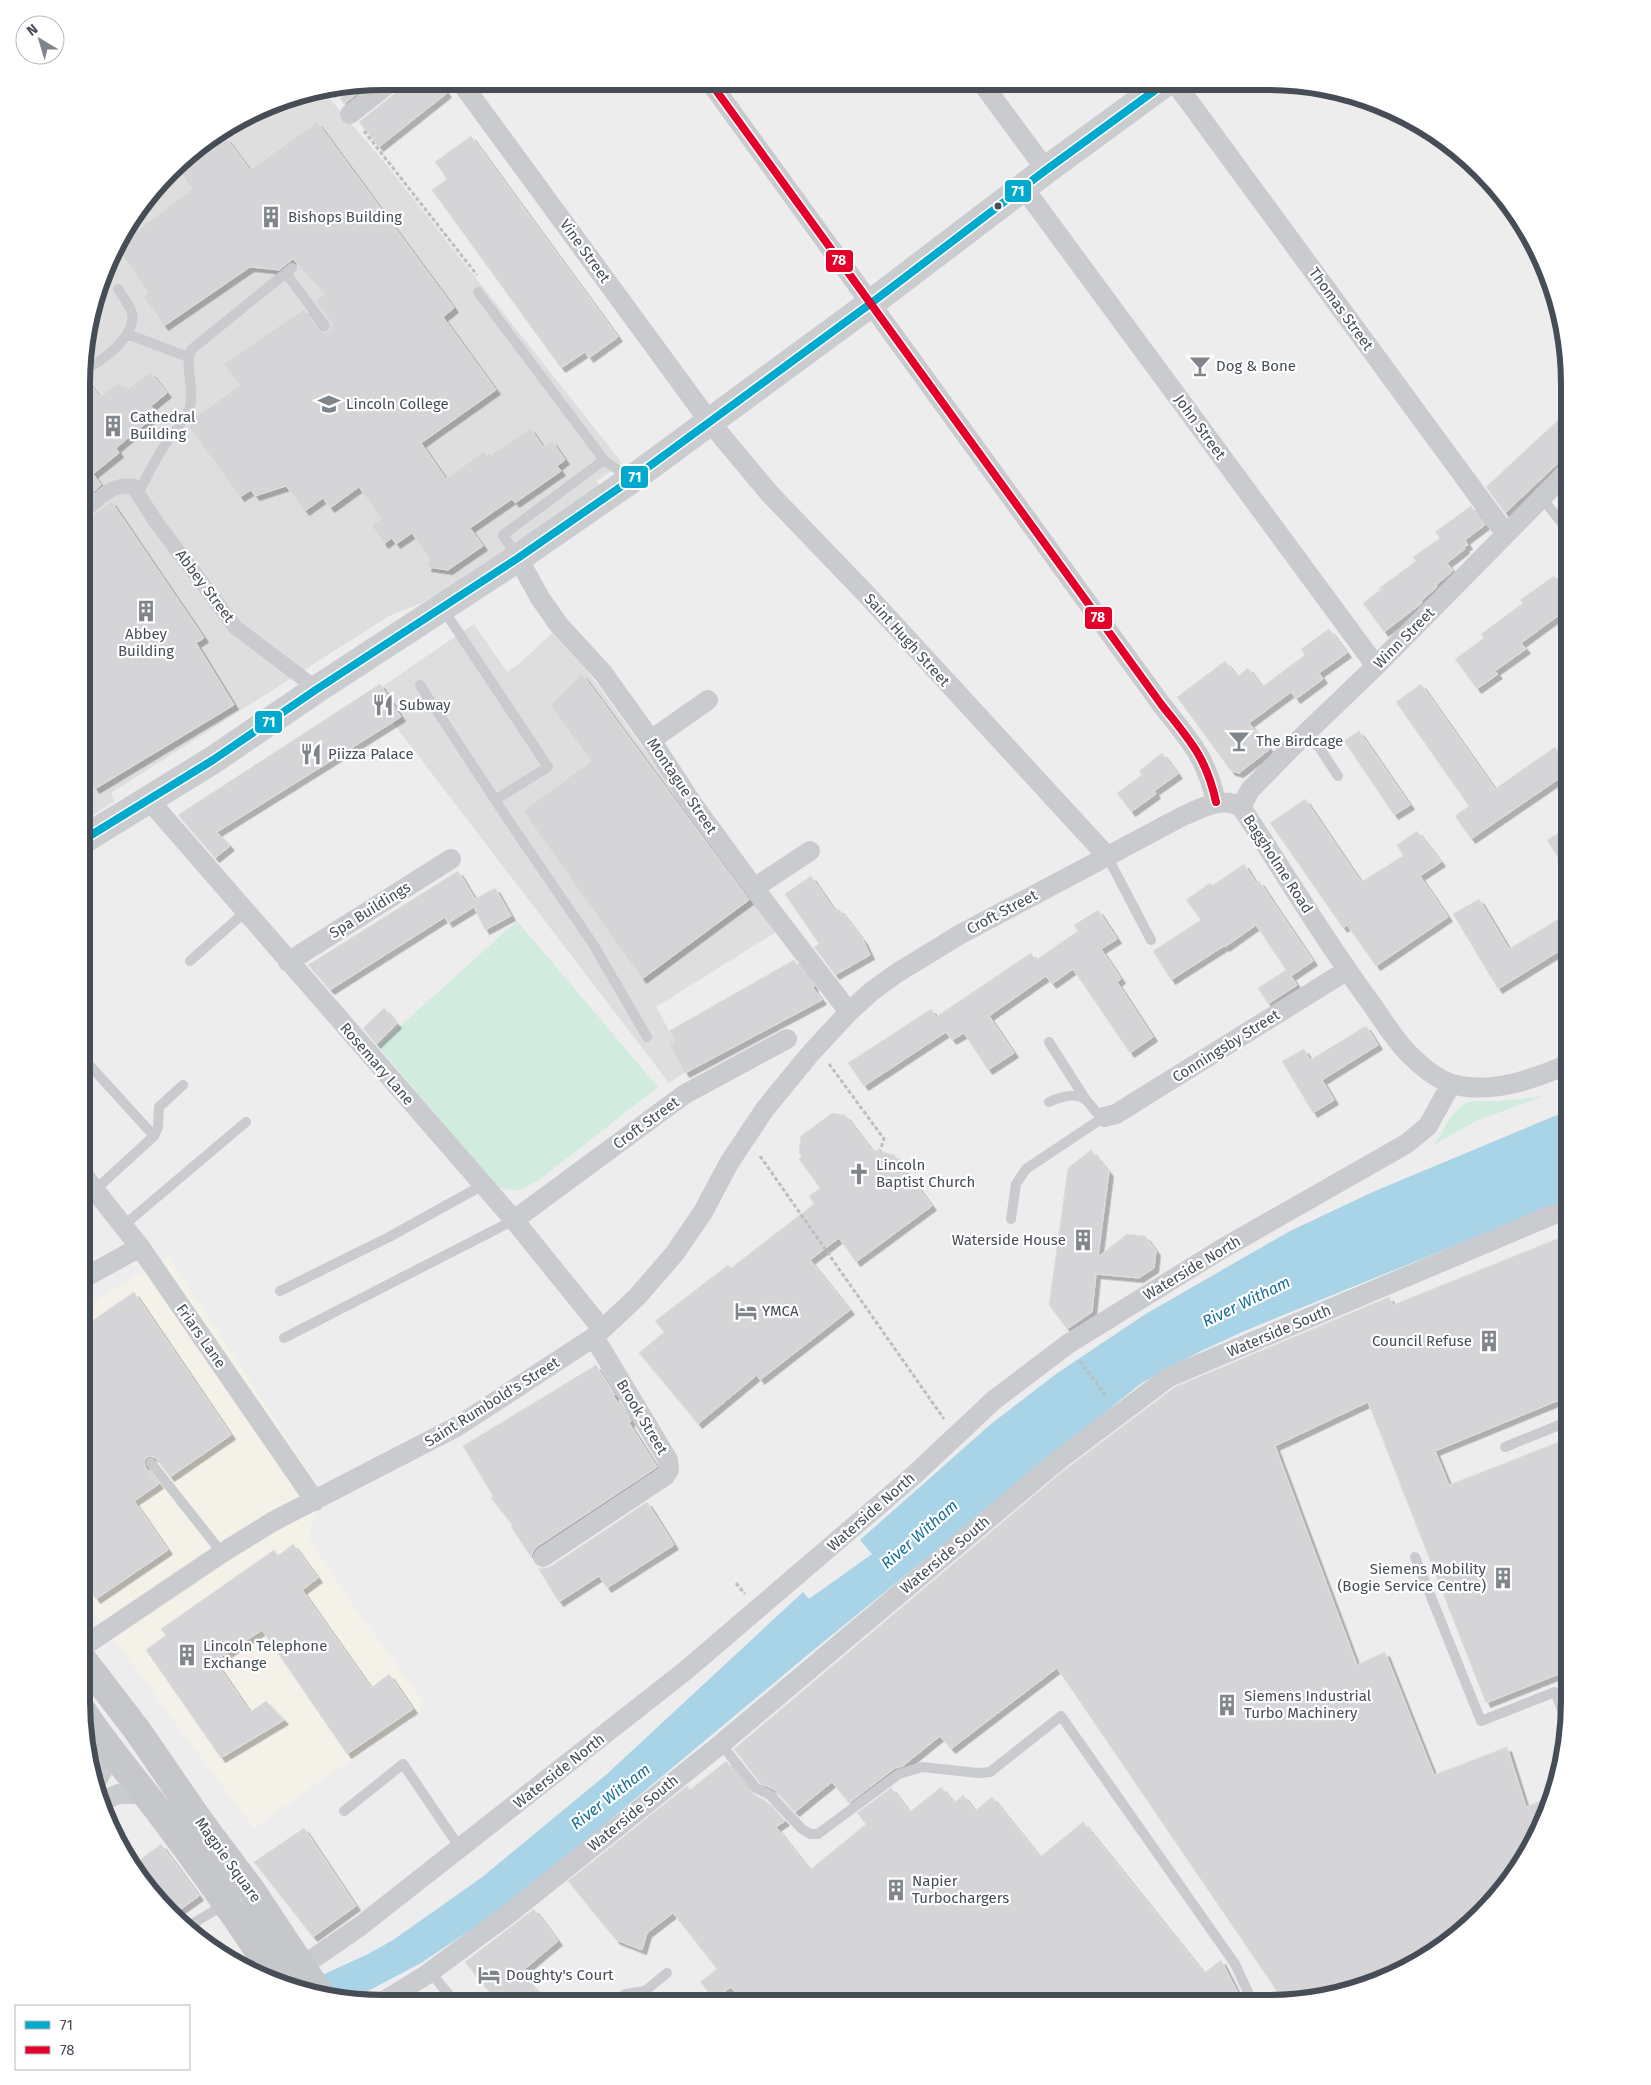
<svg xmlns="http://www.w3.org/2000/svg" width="1651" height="2085" font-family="'Fira Sans',sans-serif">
	<defs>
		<filter id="shadow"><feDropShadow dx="4.5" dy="4.5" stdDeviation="0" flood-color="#0004"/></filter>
	</defs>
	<rect width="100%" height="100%" fill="#ededed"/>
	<path fill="#f4f2e8" d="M 168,1256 L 320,1489 L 309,1538 L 351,1603 L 427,1706 L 254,1828 L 81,1595 L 82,1309 Z"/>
	<path fill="#dfdede" d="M 323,91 L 385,163 L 622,463 L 597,481 L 601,487 L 496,560 L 422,603 L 389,616 L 111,793 L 115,801 L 83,821 L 84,344 L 122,233 L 185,156 L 287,97 Z
		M 474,624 L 507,672 L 519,664 L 552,633 L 588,672 L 776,932 L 656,1007 L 690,1068 L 669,1083 L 371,694 Z"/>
	<path fill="#d2ebdf" d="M 517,921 L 658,1087 L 539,1180 C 521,1190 515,1194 496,1186 L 378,1046 Z
		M 1544,1096 L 1476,1121 L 1432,1146 L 1440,1136 L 1451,1116 L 1464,1104 L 1472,1101 L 1501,1101 Z"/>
	<path fill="#a9d3e7" d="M 1569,1110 L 1569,1200 C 1488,1232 1407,1265 1325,1298 C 1262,1324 1198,1348 1139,1385 L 805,1657 L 508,1905 L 421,1963 L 351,2000 L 292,1989 L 368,1954 L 393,1940 L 481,1878 L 607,1774 L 803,1592 L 809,1599 L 872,1554 L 860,1540 L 991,1424 L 1056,1374 L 1144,1315 L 1290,1231 L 1375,1191 Z"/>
	<path fill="#d5d5d7" stroke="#dedfe0" filter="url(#shadow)" d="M 404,81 L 438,81 L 447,93 L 379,147 L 359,122 L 399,90 Z
		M 353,86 L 357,86 L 361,90 L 344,104 L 340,98 Z
		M 317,122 L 454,308 L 443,317 L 496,390 L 421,443 L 446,479 L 484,451 L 488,457 L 530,428 L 543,447 L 552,441 L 565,460 L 557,466 L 561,471 L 515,503 L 512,499 L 470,528 L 483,546 L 448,570 L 427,567 L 429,558 L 412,533 L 396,544 L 392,538 L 384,544 L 371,525 L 381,519 L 359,487 L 330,508 L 323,498 L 305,511 L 286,486 L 255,496 L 251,490 L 240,497 L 188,426 L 192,419 L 240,385 L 223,364 L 304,309 L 322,332 L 326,333 L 331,329 L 331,322 L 315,301 L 325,294 L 293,259 L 279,270 L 250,267 L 164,326 L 144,298 L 148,292 L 117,248 L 118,245 L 192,189 L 179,170 L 226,138 L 250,170 Z
		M 471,136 L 618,337 L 589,358 L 585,352 L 561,368 L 432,190 L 447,179 L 435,162 Z
		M 150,372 L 167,393 L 151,406 L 157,414 L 116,448 L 119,453 L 93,474 L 101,485 L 84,499 L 84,377 L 100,397 L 119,382 L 126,390 Z
		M 1570,409 L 1570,452 L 1505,513 L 1486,487 Z
		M 111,501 L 204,638 L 196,643 L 234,705 L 95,789 L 83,769 L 84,520 L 90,518 Z
		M 1471,506 L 1485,525 L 1465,540 L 1468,545 L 1464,547 L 1465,549 L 1447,563 L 1453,571 L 1436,585 L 1437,587 L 1421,601 L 1422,603 L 1384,632 L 1363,603 L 1383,588 L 1378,589 L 1416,561 L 1413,557 L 1440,538 L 1435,532 Z
		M 1554,576 L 1557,579 L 1561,576 L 1570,588 L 1570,607 L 1521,643 L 1526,649 L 1495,671 L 1498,674 L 1477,689 L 1455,659 L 1484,638 L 1481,634 L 1523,603 L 1520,600 Z
		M 1329,629 L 1347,653 L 1319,673 L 1323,679 L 1296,699 L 1291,692 L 1249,723 L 1270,749 L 1239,773 L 1231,771 L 1177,697 L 1225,661 L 1237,677 L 1248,668 L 1262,687 L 1305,655 L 1301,649 Z
		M 582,674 L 749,900 L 642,979 L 523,811 L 591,761 L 550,705 Z
		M 380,684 L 401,717 L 217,832 L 230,846 L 215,858 L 178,815 Z
		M 1421,684 L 1495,789 L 1555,747 L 1570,768 L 1570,771 L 1471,839 L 1455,816 L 1469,806 L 1396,702 Z
		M 1359,731 L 1410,805 L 1394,815 L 1344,741 Z
		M 1162,753 L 1178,774 L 1154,791 L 1156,794 L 1131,812 L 1117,793 L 1142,775 L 1139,771 Z
		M 1305,799 L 1361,882 L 1403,856 L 1397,845 L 1417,831 L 1441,862 L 1420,876 L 1448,917 L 1376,966 L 1347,925 L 1343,928 L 1270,823 Z
		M 1570,826 L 1570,877 L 1547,840 Z
		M 1244,864 L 1256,883 L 1259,881 L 1313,961 L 1291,976 L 1297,985 L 1268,1004 L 1258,988 L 1286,970 L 1256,925 L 1225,947 L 1224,946 L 1171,980 L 1153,951 L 1201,920 L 1186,900 L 1210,883 L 1212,886 Z
		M 458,871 L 475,899 L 495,888 L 511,916 L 485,930 L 474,907 L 448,923 L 445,917 L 330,990 L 308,965 Z
		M 811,876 L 835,911 L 839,909 L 863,940 L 870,955 L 835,975 L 814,947 L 819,944 L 785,894 Z
		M 1479,899 L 1509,949 L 1570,912 L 1569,945 L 1498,989 L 1453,914 Z
		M 1098,910 L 1117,939 L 1101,949 L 1121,979 L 1117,982 L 1153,1037 L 1130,1053 L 1073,969 L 1052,984 L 1046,976 L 989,1016 L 1014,1053 L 988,1070 L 964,1033 L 952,1040 L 946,1032 L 864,1086 L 848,1063 L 931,1009 L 936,1017 L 1031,953 L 1036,960 L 1078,931 L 1074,925 Z
		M 794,960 L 814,986 L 813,988 L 822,1000 L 685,1073 L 669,1044 L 675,1042 L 669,1031 Z
		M 384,1008 L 397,1024 L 376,1044 L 363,1028 Z
		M 1366,1026 L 1378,1045 L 1322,1080 L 1334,1100 L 1313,1113 L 1282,1061 L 1304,1049 L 1310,1060 Z
		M 832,1113 L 845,1115 L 871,1149 L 894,1155 L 932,1206 L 856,1262 L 839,1238 L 810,1260 L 850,1310 L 760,1380 L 757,1375 L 698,1424 L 639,1353 L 664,1332 L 655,1321 L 728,1265 L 731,1268 L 814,1204 L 809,1196 L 820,1188 L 799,1159 L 802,1157 L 799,1153 L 801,1136 Z
		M 1091,1150 L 1109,1172 L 1098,1257 L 1127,1234 L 1145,1236 L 1156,1251 L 1154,1268 L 1139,1278 L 1096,1274 L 1092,1312 L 1067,1329 L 1049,1305 L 1068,1168 Z
		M 1569,1234 L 1569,1396 L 1435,1451 L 1449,1485 L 1569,1438 L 1569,1670 L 1486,1703 L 1368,1402 L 1275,1446 L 1357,1665 L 1385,1652 L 1434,1775 L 1507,1747 L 1526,1807 L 1554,1795 L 1519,1869 L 1467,1928 L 1418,1963 L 1345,1993 L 1285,2003 L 1057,1668 L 951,1749 L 940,1736 L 903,1766 L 895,1768 L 849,1803 L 832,1782 L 795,1812 L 775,1790 L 760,1783 L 734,1749 L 1063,1471 L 1175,1387 L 1389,1297 L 1393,1305 Z
		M 134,1292 L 231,1435 L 170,1477 L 156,1458 L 150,1456 L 146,1458 L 144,1461 L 145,1467 L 159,1484 L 134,1501 L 168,1550 L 96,1599 L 81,1578 L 82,1328 Z
		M 596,1365 L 615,1395 L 613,1396 L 628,1416 L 631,1421 L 629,1423 L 657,1467 L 536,1547 L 533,1551 L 531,1557 L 511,1527 L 513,1526 L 491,1498 L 493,1496 L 463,1446 Z
		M 647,1502 L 674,1545 L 607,1588 L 599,1576 L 559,1602 L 538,1568 L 543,1569 L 550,1567 Z
		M 293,1544 L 318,1578 L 302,1590 L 371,1688 L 389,1674 L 413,1709 L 347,1754 L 262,1630 L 215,1661 L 250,1712 L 266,1701 L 284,1720 L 221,1758 L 146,1650 L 166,1635 L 161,1629 L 274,1550 L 278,1556 Z
		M 726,1761 L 751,1793 L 766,1801 L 785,1821 L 776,1827 L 810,1870 L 866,1824 L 857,1813 L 891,1788 L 910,1812 L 941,1787 L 954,1803 L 963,1795 L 975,1811 L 992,1797 L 1040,1857 L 1083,1822 L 1204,1973 L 1221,1960 L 1243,2003 L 744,2003 L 731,1987 L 714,1999 L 700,1982 L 717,1969 L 673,1913 L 647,1933 L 642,1950 L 616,1940 L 568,1881 L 687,1786 L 690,1790 Z
		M 304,1828 L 356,1906 L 313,1937 L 254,1862 Z
		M 161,1844 L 199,1896 L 171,1916 L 132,1866 Z
		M 534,1909 L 558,1941 L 521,1972 L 547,2003 L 498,2003 L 465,1962 Z"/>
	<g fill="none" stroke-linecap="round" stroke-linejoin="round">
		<path stroke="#b7c1bf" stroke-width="3" stroke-dasharray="4 2.5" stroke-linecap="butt" d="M 329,90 L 336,97
			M 364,131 L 477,275
			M 829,1064 L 884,1139 L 880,1151
			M 760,1156 L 944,1419
			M 1080,1361 L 1107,1398
			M 736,1583 L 745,1594
			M 224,1957 L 231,1954"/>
		<path stroke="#c9cbce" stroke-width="10" d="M 286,273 L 325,326
			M 478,292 L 604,460
			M 127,334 L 188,357
			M 84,369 C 101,364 137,334 132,313 C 130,305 122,296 118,289
			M 138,493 C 148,475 157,455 169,439 C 176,429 184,421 189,410 C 196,388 183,366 192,349 L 292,268
			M 1541,497 L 1570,533
			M 517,557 L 503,535 L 604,460 L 631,479
			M 443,609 L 548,767 L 495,800
			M 420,685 L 509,821 L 593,944 L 647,1037
			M 1304,735 L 1319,747 L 1338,776
			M 1107,856 L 1151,940
			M 190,961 L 245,912
			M 1049,1042 L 1086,1100
			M 83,1058 L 154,1136
			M 1049,1102 C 1060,1097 1077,1091 1087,1101 C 1094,1108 1095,1114 1104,1117
			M 95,1190 L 154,1136 L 158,1127 L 159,1107 L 183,1085
			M 1011,1219 L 1016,1184 L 1026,1169 L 1104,1117
			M 123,1226 L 246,1122
			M 280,1291 L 389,1237 L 483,1185
			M 284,1338 L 514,1220
			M 1505,1447 L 1569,1421
			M 151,1463 L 222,1553
			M 1415,1557 L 1481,1721 L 1555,1692 L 1568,1724
			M 721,1744 L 756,1788 L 770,1795 L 802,1829 L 810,1834 L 818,1834 L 899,1774 L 922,1767 L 978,1773 L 990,1772 L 1061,1716 L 1235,1964 L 1253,2003
			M 344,1811 L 403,1764 L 460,1848
			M 185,1928 L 224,1905
			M 430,1972 L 456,2003
			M 614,2003 L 625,1994 L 645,1991 L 667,1973"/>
		<path stroke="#c9cbce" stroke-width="15" d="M 84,511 C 99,498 111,484 133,486 L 156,522 L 235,627 L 317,689"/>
		<path stroke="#c9cbce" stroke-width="20" d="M 460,81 L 709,421 L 770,494 L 867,595 L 1107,856
			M 710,82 L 1161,704 C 1189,740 1206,756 1216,802
			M 982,83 L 1046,170
			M 1176,84 L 1506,534
			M 350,114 L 392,81
			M 1023,187 L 1376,666
			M 518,558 L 540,598 L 559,625 L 603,673 L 651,740 L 694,806 L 754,888 L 849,1012
			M 651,740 L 708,700
			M 149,800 L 514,1220 L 602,1329
			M 1241,807 L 1250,790 L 1304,735 L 1376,666 L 1570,469
			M 754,888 L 810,851
			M 288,962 L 451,859
			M 1104,1117 L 1116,1114 L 1132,1104 L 1346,971
			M 82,1174 L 140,1247 L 315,1501
			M 514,1220 L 685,1094 L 787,1039
			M 82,1279 L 140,1247
			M 543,1557 L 665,1476 L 669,1470 L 668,1460 L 594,1337
			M 81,1648 L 222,1553 L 272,1522 L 458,1426 L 594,1337 L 637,1297 L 675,1253 L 703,1212 L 729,1163 L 765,1109 L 810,1054 L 849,1012 L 872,991 L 897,973 L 959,935 L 1183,816 C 1202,808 1221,796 1241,807 C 1285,873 1325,942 1373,1006 C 1384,1022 1395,1040 1409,1054 C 1421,1066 1436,1079 1452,1084 C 1492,1095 1533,1079 1569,1064
			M 94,1784 C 107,1767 106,1761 102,1740
			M 101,1802 L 118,1794 L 145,1794
			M 301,1967 L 359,1927 L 685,1671 L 914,1475 L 994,1400 L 1068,1344 L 1220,1250 L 1406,1144 L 1428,1126 L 1451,1084
			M 381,2003 L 426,1975 L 510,1913 L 721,1744 L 1056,1462 L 1169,1377 L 1569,1208"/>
		<path stroke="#cacccf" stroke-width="28" d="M 83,840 L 213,760 L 317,689 L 518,558 L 632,479 L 870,304 L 1046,170 L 1165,83"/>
		<path stroke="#c5c7ca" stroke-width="28" d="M 81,1657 L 137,1730 L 201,1823 L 252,1891 L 320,1994
			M 82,1710 C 103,1742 127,1771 151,1801 C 196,1860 240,1921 280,1984"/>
		<g stroke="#fff" stroke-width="11">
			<path id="bus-1" d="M 83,840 L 213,760 L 317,689 L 518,558 L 632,479 L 870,304 L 1046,170 L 1165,83"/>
		</g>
		<g stroke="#fff" stroke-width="11">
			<path id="bus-2" d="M 710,82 L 1161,704 C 1189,740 1206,756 1216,802"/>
		</g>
		<use href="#bus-1" stroke="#00a9ce" stroke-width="8"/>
		<use href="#bus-2" stroke="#e4002b" stroke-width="8"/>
	</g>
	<defs>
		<g id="building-bare" transform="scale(1.725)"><path d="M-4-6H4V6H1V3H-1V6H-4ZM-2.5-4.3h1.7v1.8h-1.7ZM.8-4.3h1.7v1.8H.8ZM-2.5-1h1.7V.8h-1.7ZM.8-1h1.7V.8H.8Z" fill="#80858c" stroke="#fff" stroke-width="2.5" paint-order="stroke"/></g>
		<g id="bar-bare" transform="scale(1.725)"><path d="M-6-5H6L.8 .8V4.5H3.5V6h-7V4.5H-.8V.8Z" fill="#80858c" stroke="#fff" stroke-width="2.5" paint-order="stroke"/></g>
		<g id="university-bare" transform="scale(1.725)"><path d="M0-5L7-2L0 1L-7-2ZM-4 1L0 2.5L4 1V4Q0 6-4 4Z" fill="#80858c" stroke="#fff" stroke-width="2.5" paint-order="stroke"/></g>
		<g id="restaurant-bare" transform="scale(1.725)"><path d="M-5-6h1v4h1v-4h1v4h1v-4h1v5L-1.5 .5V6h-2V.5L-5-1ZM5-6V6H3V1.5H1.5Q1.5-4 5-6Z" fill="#80858c" stroke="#fff" stroke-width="2.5" paint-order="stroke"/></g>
		<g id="church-bare" transform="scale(1.725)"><path d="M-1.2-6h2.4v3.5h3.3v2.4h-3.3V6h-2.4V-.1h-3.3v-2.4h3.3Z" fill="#80858c" stroke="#fff" stroke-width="2.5" paint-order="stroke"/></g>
		<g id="hotel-bare" transform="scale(1.725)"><path d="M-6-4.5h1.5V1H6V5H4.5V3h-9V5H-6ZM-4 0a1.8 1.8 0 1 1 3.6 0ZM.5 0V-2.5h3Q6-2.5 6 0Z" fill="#80858c" stroke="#fff" stroke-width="2.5" paint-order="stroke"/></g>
	</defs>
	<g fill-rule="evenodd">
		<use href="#building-bare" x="271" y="217"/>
		<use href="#bar-bare" x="1200" y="366"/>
		<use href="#university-bare" x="329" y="404"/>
		<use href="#building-bare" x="113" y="426"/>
		<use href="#building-bare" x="146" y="611"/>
		<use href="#restaurant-bare" x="383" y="705"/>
		<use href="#bar-bare" x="1239" y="741"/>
		<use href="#restaurant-bare" x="311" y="754"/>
		<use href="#church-bare" x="859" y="1174"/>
		<use href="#building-bare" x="1083" y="1240"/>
		<use href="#hotel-bare" x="746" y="1311"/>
		<use href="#building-bare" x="1489" y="1341"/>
		<use href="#building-bare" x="1503" y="1578"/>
		<use href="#building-bare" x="187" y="1655"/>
		<use href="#building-bare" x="1227" y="1705"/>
		<use href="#building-bare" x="896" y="1890"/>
		<use href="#hotel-bare" x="489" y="1975"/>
	</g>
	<circle fill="#464d57" stroke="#fff" stroke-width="2" cx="998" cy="206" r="4.5"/>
	<g text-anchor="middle" stroke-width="4.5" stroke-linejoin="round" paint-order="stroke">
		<g font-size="15" fill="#464d57" stroke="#fff" text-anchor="start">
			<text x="288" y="222">Bishops Building</text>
			<text x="1216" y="371">Dog &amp; Bone</text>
			<text x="346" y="409">Lincoln College</text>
			<text x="130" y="422">Cathedral<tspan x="130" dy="17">Building</tspan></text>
			<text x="146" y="639" text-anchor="middle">Abbey<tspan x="146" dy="17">Building</tspan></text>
			<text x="399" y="710">Subway</text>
			<text x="1256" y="746">The Birdcage</text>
			<text x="328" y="759">Piizza Palace</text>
			<text x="876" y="1170">Lincoln<tspan x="876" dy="17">Baptist Church</tspan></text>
			<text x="1066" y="1245" text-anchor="end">Waterside House</text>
			<text x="762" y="1316">YMCA</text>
			<text x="1472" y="1346" text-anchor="end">Council Refuse</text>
			<text x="1486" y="1574" text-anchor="end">Siemens Mobility<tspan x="1486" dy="17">(Bogie Service Centre)</tspan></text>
			<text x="203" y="1651">Lincoln Telephone<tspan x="203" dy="17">Exchange</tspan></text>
			<text x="1244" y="1701">Siemens Industrial<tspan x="1244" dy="17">Turbo Machinery</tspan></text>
			<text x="912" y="1886">Napier<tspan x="912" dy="17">Turbochargers</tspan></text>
			<text x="506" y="1980">Doughty's Court</text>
		</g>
		<g font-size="15" fill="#464d57" stroke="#fff">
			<text transform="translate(585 251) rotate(54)" y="5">Vine Street</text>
			<text transform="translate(1341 309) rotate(54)" y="5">Thomas Street</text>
			<text transform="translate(1200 427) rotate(54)" y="5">John Street</text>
			<text transform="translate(205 586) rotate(53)" y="5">Abbey Street</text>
			<text transform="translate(1404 638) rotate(-45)" y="5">Winn Street</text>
			<text transform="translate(907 640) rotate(48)" y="5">Saint Hugh Street</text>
			<text transform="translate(682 786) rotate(56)" y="5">Montague Street</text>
			<text transform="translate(1278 864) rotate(57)" y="5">Baggholme Road</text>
			<text transform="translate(370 910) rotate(-32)" y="5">Spa Buildings</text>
			<text transform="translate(1002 912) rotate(-28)" y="5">Croft Street</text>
			<text transform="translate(1226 1046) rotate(-32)" y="5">Conningsby Street</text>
			<text transform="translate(377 1064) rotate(49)" y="5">Rosemary Lane</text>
			<text transform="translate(646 1123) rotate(-36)" y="5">Croft Street</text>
			<text transform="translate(1192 1268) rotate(-31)" y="5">Waterside North</text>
			<text transform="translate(1279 1331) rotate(-23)" y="5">Waterside South</text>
			<text transform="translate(201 1336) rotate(55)" y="5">Friars Lane</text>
			<text transform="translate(492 1402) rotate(-32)" y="5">Saint Rumbold's Street</text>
			<text transform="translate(642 1417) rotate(59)" y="5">Brook Street</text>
			<text transform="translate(871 1512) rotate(-41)" y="5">Waterside North</text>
			<text transform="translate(945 1555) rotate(-40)" y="5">Waterside South</text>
			<text transform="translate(559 1771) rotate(-38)" y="5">Waterside North</text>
			<text transform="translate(633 1813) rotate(-39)" y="5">Waterside South</text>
			<text transform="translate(228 1860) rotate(54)" y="5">Magpie Square</text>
		</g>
		<g font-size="16" font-style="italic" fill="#166f9a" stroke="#fff">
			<text transform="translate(1246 1301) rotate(-26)" y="6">River Witham</text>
			<text transform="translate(919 1534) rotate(-41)" y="6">River Witham</text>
			<text transform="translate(610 1796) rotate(-38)" y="6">River Witham</text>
		</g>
	</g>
	<path d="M0 0H1651V2085H0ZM384 90H1267A294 294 0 0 1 1561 384V1701A294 294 0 0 1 1267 1995H384A294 294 0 0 1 90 1701V384A294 294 0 0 1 384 90Z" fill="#fff" fill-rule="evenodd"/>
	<path fill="none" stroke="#464d57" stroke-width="6" d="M384 90H1267A294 294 0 0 1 1561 384V1701A294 294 0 0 1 1267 1995H384A294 294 0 0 1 90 1701V384A294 294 0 0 1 384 90Z"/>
	<g stroke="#fff" stroke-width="2">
		<rect x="1004" y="179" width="28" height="24" rx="5" fill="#00a9ce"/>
		<rect x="825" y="249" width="29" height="24" rx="5" fill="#e4002b"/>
		<rect x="620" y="465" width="29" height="24" rx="5" fill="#00a9ce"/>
		<rect x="1084" y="606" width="29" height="24" rx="5" fill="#e4002b"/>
		<rect x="254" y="710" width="29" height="24" rx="5" fill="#00a9ce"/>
	</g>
	<g font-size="14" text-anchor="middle" font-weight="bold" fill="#fff">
		<text x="1018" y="196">71</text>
		<text x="839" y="265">78</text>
		<text x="635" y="482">71</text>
		<text x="1098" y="622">78</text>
		<text x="269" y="727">71</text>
	</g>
	<rect x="15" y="2005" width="175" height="65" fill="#ffffff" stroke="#b5b8bc"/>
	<rect x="25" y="2021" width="25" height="8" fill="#00a9ce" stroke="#b5b8bc"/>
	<text x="60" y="2030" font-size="15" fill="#464d57">71</text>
	<rect x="25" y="2046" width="25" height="8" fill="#e4002b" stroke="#b5b8bc"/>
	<text x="60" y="2055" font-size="15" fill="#464d57">78</text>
	<g transform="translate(40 40) rotate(322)"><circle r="24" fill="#ffffff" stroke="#b5b8bc"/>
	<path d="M0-4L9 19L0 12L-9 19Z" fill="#80858c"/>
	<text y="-8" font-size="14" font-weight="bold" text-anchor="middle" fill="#464d57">N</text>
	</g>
</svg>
